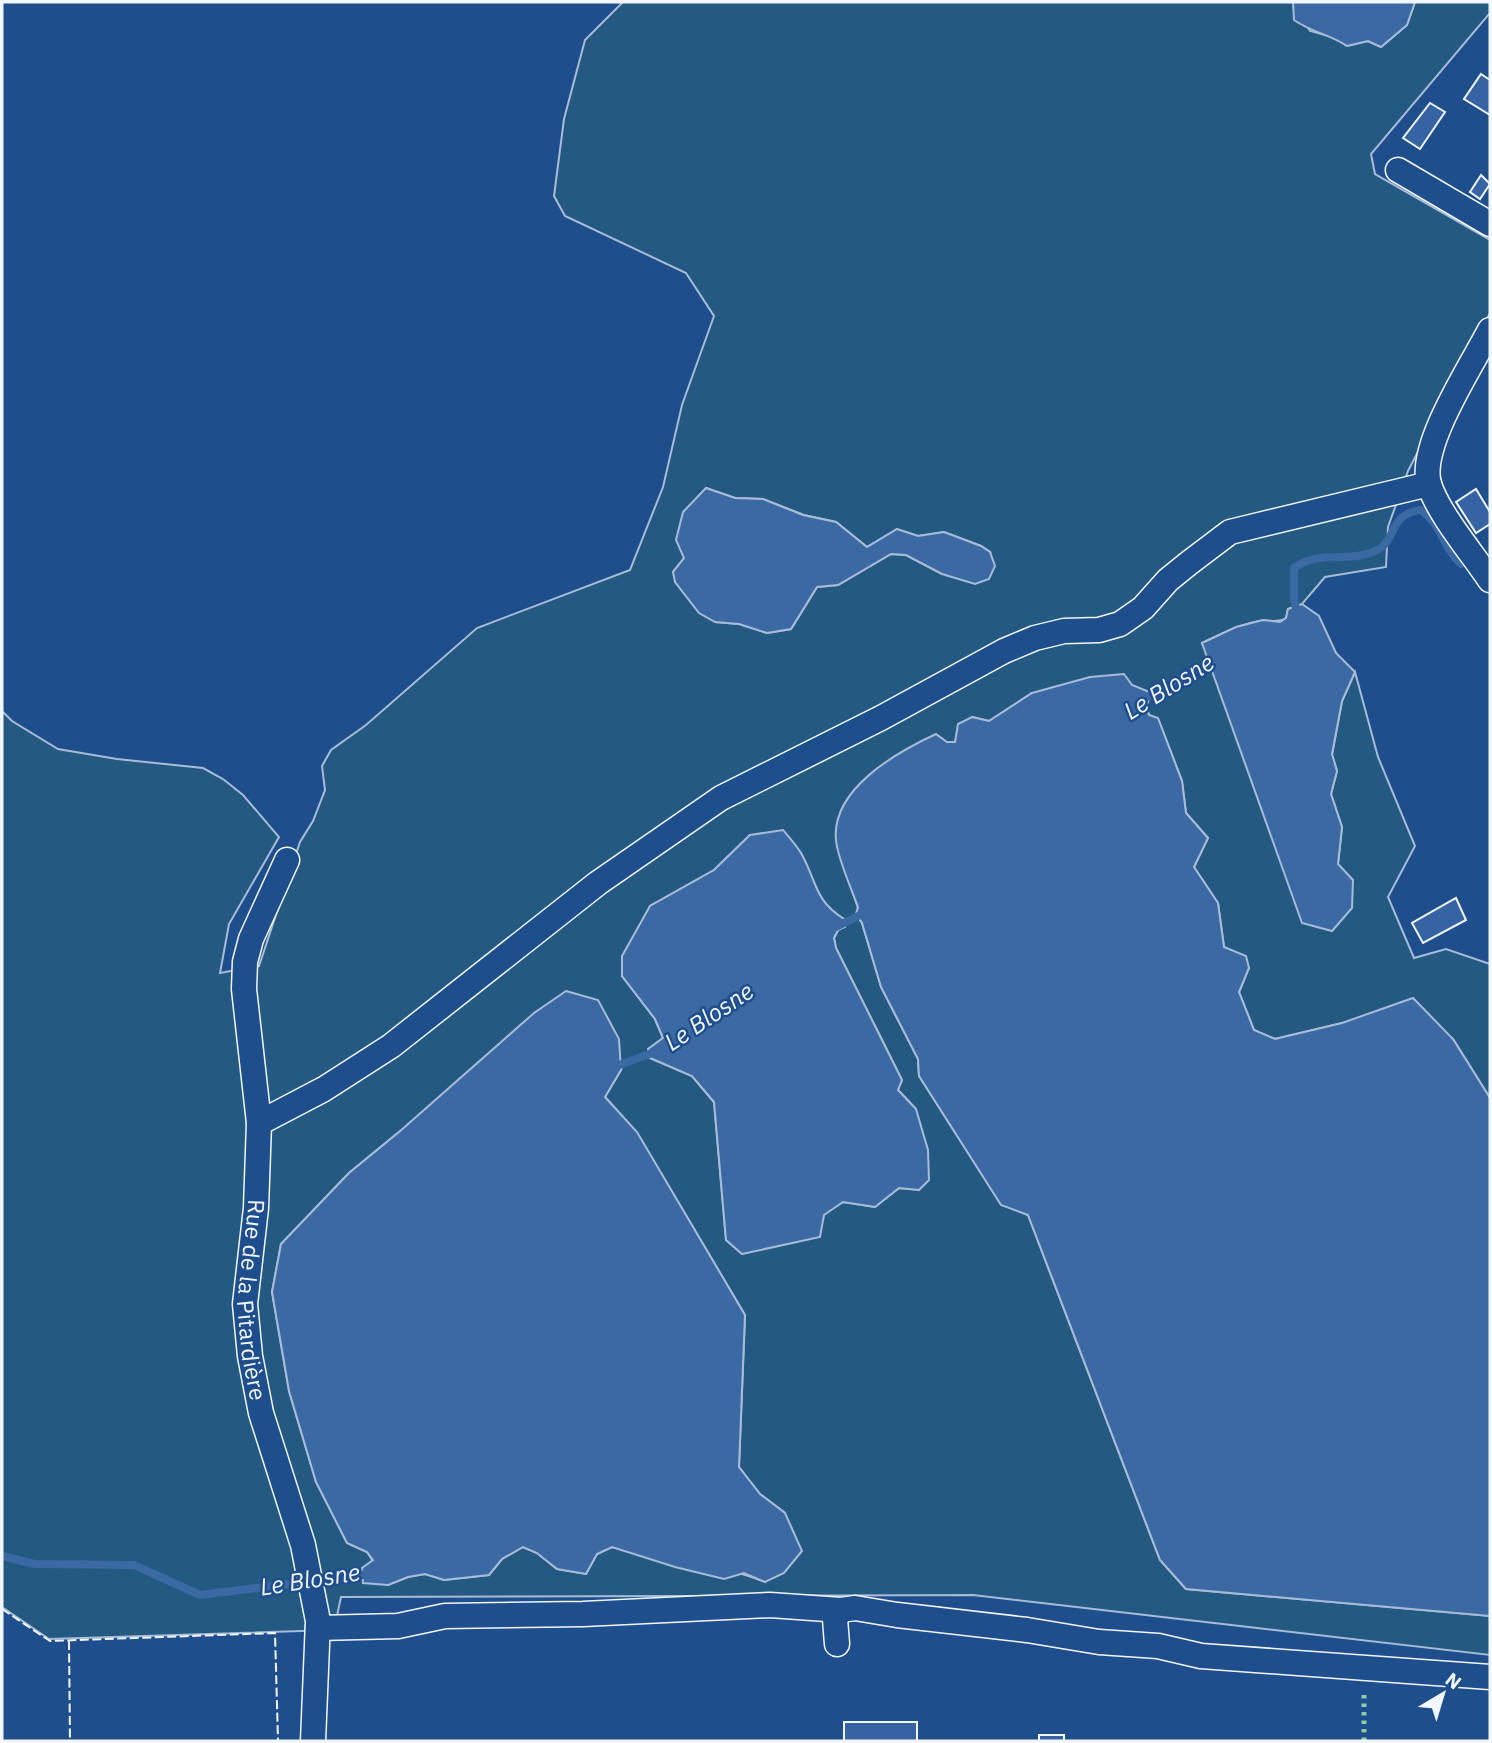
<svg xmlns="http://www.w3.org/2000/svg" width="1492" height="1743" font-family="'IBM Plex Sans',sans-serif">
	<rect width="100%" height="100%" fill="#1f4e8c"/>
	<path fill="#245a82" stroke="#a8bbd7" stroke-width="2" fill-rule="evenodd" d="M 623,2 L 1293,2 L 1294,9 L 1310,31 L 1336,38 L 1347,46 L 1368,41 L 1381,47 L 1407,25 L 1415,2 L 1490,2 L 1490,13 L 1371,154 L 1375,174 L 1490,240 L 1490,313 L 1408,471 L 1388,527 L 1386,567 L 1325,577 L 1302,604 L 1288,609 L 1286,618 C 1277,624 1269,619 1259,621 C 1239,625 1221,634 1202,643 L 1338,864 L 1342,827 L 1331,794 L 1337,771 L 1332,755 L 1342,701 L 1355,672 L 1378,757 L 1415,846 L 1388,897 L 1414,958 L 1446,949 L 1490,964 L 1490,1098 L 1453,1039 L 1342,1023 L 1275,1039 L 1254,1030 L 1239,992 L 1249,968 L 1224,947 L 1218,903 L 1194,867 L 1208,838 L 1186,813 L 1182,781 L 1158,719 L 1149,715 L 1146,706 L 1149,699 L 1032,693 L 989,721 L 972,717 L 955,742 L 947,742 L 852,890 L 858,908 L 856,914 L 862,923 L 881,987 L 918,1059 L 919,1076 L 1001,1204 L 1028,1215 L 1160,1560 L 1186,1589 L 1490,1616 L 1490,1655 L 973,1595 L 341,1597 L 334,1630 L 49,1639 L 2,1607 L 2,711 L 12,721 L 58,749 L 117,759 L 203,768 L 223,779 L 243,795 L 279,837 L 229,924 L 220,973 L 259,966 L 300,842 L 313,821 L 325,790 L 322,766 L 331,750 L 366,725 L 477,628 L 630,570 L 663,487 L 682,405 L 714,316 L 686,273 L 565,216 L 554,196 L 564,119 L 585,40 ZM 706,488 L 735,498 L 763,499 L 804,515 L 836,522 L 867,547 L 897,529 L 918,536 L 944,532 L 981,546 L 990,552 L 942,574 L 906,555 L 891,554 L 838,585 L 817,587 L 791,629 L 767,633 L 739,624 L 715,622 L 673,572 L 684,558 ZM 750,835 L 801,853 L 818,892 L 829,910 L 844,919 L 834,938 L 836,948 L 902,1080 L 898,1090 L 916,1109 L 919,1190 L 899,1188 L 875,1207 L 843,1202 L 762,1249 L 742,1254 L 726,1240 L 714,1102 L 692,1076 L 650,1058 L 649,1049 L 663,1038 L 655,1019 L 622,976 L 650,906 L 714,870 ZM 621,1070 L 605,1097 L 637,1133 L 745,1315 L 739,1467 L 760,1494 L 785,1513 L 765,1582 C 717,1562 662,1562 612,1547 L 597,1554 L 586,1574 L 557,1569 L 537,1553 L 523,1547 L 502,1559 L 489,1575 L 444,1580 L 425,1574 L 408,1577 L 388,1585 L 367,1552 L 347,1543 L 316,1482 L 289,1391 L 272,1292 L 281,1244 L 349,1173 L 399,1132 Z"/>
	<path fill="#3b69a3" stroke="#a8bbd7" stroke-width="2" d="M 1293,2 L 1415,2 L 1407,25 L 1381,47 L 1368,41 L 1347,46 C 1329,34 1313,33 1294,20 Z
		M 706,488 L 735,498 L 763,499 L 803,515 L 836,522 L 867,547 L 897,529 L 918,536 L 944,532 L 981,546 L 990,552 L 995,566 L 989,579 L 975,584 L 942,574 L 906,555 L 891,554 L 838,585 L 817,587 L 791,629 L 767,633 L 739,624 L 715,622 L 699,613 L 675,582 L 673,572 L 684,558 L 676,540 L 683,512 Z
		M 1302,604 L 1319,616 L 1336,653 L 1355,672 L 1342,701 L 1332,754 L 1337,771 L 1331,794 L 1342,827 L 1338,864 L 1353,880 L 1352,908 L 1332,931 L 1302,923 L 1202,643 L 1236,627 L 1263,620 L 1280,622 L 1286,618 L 1288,609 Z
		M 1124,674 L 1132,685 L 1147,691 L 1149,699 L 1146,706 L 1149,715 L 1158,718 L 1182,781 L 1186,813 L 1208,838 L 1194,867 L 1218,903 L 1224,947 L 1246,956 L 1249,968 L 1239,992 L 1254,1030 L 1275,1039 L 1342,1023 L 1413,998 L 1453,1039 L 1490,1098 L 1490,1616 L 1186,1589 L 1160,1560 L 1028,1215 L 1001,1205 L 919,1076 L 918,1059 L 881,987 L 862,923 L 856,914 L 858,907 C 852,890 837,857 836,840 C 831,789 897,752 936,734 L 947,742 L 955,742 L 958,724 L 972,717 L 989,721 L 1032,693 L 1090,677 Z
		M 783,830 C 789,837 796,845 801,853 C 817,881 813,899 844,919 L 845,927 L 838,930 L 834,938 L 836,948 L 902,1080 L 898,1090 L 916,1109 L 928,1150 L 929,1180 L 919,1190 L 899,1188 L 875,1207 L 843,1202 L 824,1215 L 820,1237 L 742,1254 L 726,1240 L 714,1102 L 692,1076 L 650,1058 L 648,1049 L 663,1038 L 655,1019 L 622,976 L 622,956 L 650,906 L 714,870 L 750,835 Z
		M 566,991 L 598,1000 L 619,1039 L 621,1070 L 605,1097 L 637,1132 L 745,1315 L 739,1467 L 760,1494 L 785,1513 L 802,1551 L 784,1573 L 765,1582 L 744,1573 L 724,1579 L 675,1567 L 612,1547 L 597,1554 L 586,1574 L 557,1569 L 537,1553 L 523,1547 L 502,1559 L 489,1575 L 444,1580 L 425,1574 L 408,1577 L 388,1585 L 363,1583 L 362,1568 L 373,1560 L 367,1552 L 347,1543 L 316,1482 L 289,1391 L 272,1292 L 281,1244 L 349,1173 L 399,1132 L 534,1013 Z"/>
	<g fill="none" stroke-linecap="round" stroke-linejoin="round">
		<path stroke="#3b69a3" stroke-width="8" d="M 1297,614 L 1294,598 L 1294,568 C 1322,548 1351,565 1379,549 C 1395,541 1390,513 1421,510 C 1443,526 1442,547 1461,564
			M 1140,701 L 1217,657
			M 834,928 L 866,912
			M 611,1068 L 658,1051
			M 2,1556 L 34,1564 L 134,1565 L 200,1595 L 363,1575 L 370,1571"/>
	</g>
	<path fill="#3563a3" stroke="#f2f6ff" stroke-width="2" d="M 1481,74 L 1490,80 L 1490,115 L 1464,99 Z
		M 1430,103 L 1445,112 L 1420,149 L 1403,138 Z
		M 1481,175 L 1490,184 L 1480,199 L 1470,192 Z
		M 1476,489 L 1490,512 L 1490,524 L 1476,533 L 1456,502 Z
		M 1456,898 L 1466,920 L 1423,943 L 1412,923 Z
		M 844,1722 L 917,1722 L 917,1741 L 844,1741 Z
		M 1039,1735 L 1064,1735 L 1064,1741 L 1039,1741 Z"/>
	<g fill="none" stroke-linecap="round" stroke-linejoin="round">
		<g stroke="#f2f6ff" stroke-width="27">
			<g id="minor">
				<path d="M 1398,170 L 1490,224"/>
				<path d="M 1490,330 C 1472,365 1418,446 1429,484 C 1438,513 1472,553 1490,580"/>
				<path id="s1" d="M 287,860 L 251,939 L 245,962 L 244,989 L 259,1123 L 256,1208 L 245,1304 L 250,1356 L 261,1413 L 303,1545 L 318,1621 L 313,1741"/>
				<path d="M 259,1123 L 324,1089 L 391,1046 L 598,883 L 721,798 L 881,718 L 1004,651 L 1035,638 L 1064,631 L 1099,630 L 1120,624 L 1143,608 L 1168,580 L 1189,563 L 1230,532 L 1429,484"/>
				<path d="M 318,1628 L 398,1626 L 445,1616 L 583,1614 L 770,1605 L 841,1610"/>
				<path d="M 837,1644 L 835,1619 L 841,1610 L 855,1608 L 897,1615 L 1027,1630 L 1099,1642 L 1158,1646 L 1201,1656 L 1490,1677"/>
			</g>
		</g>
		<use href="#minor" stroke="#1f4e8c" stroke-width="24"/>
		<path stroke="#97c8a6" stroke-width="5" stroke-dasharray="3.5 5" stroke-linecap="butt" d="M 1364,1741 L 1364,1694"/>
		<path stroke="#f2f6ff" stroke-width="2" stroke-dasharray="9 3.5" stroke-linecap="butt" d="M 2,1609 L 50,1641 L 275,1633 L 278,1741
			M 69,1641 L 70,1741"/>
	</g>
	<g text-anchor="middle" stroke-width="5" stroke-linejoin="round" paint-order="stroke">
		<g font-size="23" fill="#f2f6ff" stroke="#1f4e8c">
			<text dy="8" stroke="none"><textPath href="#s1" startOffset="450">Rue de la Pitardière</textPath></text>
		</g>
		<g font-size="24" font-style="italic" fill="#f2f6ff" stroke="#1f4e8c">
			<text transform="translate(1169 687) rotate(-32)" y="8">Le Blosne</text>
			<text transform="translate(709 1017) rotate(-34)" y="8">Le Blosne</text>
			<text transform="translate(310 1580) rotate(-9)" y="8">Le Blosne</text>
		</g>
	</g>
	<rect width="1492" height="1743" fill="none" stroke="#f2f6ff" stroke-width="7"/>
	<g transform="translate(1443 1694) rotate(38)" stroke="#1f4e8c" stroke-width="5" paint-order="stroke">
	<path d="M0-5L12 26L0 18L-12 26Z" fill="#f2f6ff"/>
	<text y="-10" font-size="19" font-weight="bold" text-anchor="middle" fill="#f2f6ff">N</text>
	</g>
</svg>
